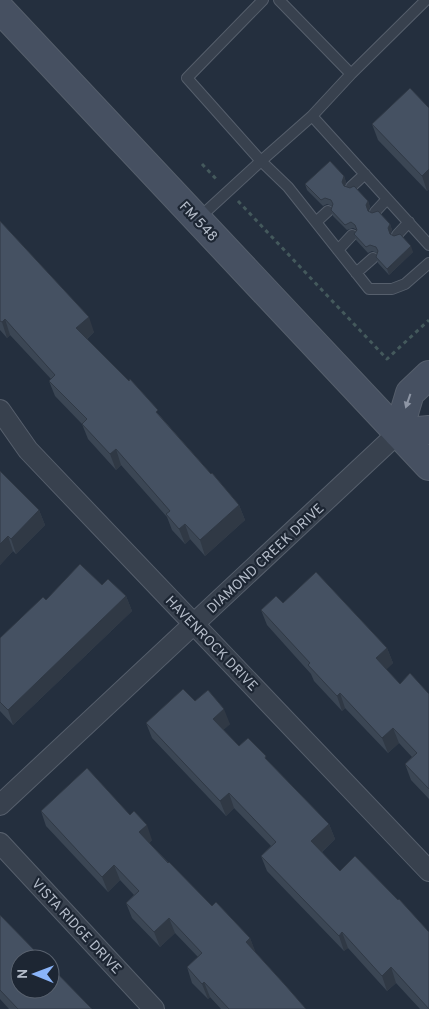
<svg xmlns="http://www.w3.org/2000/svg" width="429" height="1009" font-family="Overpass,sans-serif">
	<rect width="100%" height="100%" fill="#242f3e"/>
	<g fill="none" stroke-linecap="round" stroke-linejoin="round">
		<g stroke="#565f6c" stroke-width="12">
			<path id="lane" d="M 263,0 L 187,78 L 261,161 L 312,116
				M 279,0 L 351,74
				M 426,0 L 351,74 L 312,116 L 429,245
				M 351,187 L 365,174
				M 375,212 L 387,199
				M 199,218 L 261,161 L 288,187 L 369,289 L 392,289 L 405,284 L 429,263
				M 316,222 L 328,211
				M 397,235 L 409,222
				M 338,250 L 352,235
				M 356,273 L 373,258"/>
		</g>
		<g stroke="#565f6c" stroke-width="22">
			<path id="street" d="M 0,410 L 28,450 L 429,871
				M 0,805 L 398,433
				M 0,843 L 154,1009"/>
		</g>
		<g stroke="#565f6c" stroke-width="30">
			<path id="secondary" d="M 0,9 L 429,466
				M 398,433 L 410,393 L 429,375
				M 398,433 L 429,430"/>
		</g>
		<path stroke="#44595c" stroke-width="3" stroke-dasharray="4 4" stroke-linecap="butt" d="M 202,164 L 218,181
			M 238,201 L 387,359 L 429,320"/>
		<use href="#lane" stroke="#38414e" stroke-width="10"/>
		<use href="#street" stroke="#38414e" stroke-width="20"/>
		<use href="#secondary" stroke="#465061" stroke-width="28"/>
	</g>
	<path fill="#3b4654" d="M 429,108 L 429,189 L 427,191 L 378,140 L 372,124 Z
		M 344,176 L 346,182 L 345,186 L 368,201 L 370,207 L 368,211 L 390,224 L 392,230 L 390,234 L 413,252 L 389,275 L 378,263 L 376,257 L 377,253 L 372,251 L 368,253 L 356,240 L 354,234 L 357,230 L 353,228 L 347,230 L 333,216 L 331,210 L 332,206 L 327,204 L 323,206 L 307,190 L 305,184 Z
		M 0,221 L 94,332 L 87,339 L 161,417 L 211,474 L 239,505 L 245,520 L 205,556 L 190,539 L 185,544 L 172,530 L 167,517 L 121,465 L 116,470 L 88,439 L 82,424 L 55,396 L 49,381 L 51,379 L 10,335 L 7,338 L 0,330 Z
		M 0,471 L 39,510 L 45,525 L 16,554 L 13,551 L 0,565 Z
		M 102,585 L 126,596 L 132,611 L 13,725 L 0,711 L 0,638 L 46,600 Z
		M 283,603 L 387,648 L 393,663 L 386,669 L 400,684 L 429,694 L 429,799 L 411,780 L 405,764 L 412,757 L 399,743 L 388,753 L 345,708 L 342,711 L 314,681 L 311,674 L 267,625 L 261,610 Z
		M 195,701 L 230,724 L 223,730 L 239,746 L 267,760 L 329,824 L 335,839 L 322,852 L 429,1009 L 420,1009 L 396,983 L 387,991 L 348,948 L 344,951 L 267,871 L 261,856 L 271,846 L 234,808 L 226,816 L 152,738 L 146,723 Z
		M 41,811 L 152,840 L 149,843 L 212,906 L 250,938 L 255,952 L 306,1009 L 221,1009 L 210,997 L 208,999 L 192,983 L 187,967 L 198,957 L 175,933 L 160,947 L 132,918 L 126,903 L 134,895 L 120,880 L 108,892 L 46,826 Z
		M 0,915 L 92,1009 L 9,1009 L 0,999 Z"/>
	<path fill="#303945" d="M 429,169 L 429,189 L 427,191 L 422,176 Z
		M 344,176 L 346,182 L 344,188 L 342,182 Z
		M 368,201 L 370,207 L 368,211 L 366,205 Z
		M 390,224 L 392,230 L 390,234 L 388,228 Z
		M 411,246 L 413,252 L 389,275 L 387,269 Z
		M 89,317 L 94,332 L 82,343 L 76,328 Z
		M 5,319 L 10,335 L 7,338 L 2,322 Z
		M 116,449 L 121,465 L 116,470 L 110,454 Z
		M 239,505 L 245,520 L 205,556 L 200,540 Z
		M 39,510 L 45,525 L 16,554 L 11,539 Z
		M 185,524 L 190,539 L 185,544 L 179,529 Z
		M 8,536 L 13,551 L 0,565 L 0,544 Z
		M 126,596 L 132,611 L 13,725 L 8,710 Z
		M 387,648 L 393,663 L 382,674 L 376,658 Z
		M 340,693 L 345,708 L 342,711 L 337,696 Z
		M 224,709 L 230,724 L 218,735 L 213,719 Z
		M 393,728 L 399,743 L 388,753 L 382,738 Z
		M 229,793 L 234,808 L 226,816 L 220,801 Z
		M 329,824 L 335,839 L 317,856 L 311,841 Z
		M 147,825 L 152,840 L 145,848 L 139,832 Z
		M 114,865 L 120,880 L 108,892 L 102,877 Z
		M 169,918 L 175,933 L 160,947 L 154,932 Z
		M 342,932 L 348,948 L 344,951 L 339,936 Z
		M 250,938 L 256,953 L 246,942 Z
		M 391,967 L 396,983 L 387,991 L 382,976 Z
		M 204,982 L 210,997 L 208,999 L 202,984 Z"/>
	<path fill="#455162" stroke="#303945" d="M 410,88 L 429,108 L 429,169 L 422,176 L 372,124 Z
		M 330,161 L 344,176 L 342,182 L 344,186 L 350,188 L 354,186 L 368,201 L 366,205 L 368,211 L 372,213 L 378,211 L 390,224 L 388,228 L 390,234 L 394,236 L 400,234 L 411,246 L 387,269 L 376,257 L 378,251 L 376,247 L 370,245 L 366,247 L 354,234 L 357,230 L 355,225 L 351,222 L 345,225 L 331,210 L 333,204 L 331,200 L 325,198 L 321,200 L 305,184 Z
		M 0,221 L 89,317 L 76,328 L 129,381 L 130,379 L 158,410 L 156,412 L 211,474 L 212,473 L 239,505 L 200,540 L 185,524 L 179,529 L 166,514 L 170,511 L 116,449 L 110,454 L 82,424 L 87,419 L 49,381 L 55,375 L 5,319 L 2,322 L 0,321 Z
		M 0,471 L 39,510 L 11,539 L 8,536 L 0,544 Z
		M 80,564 L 102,585 L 108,579 L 126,596 L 8,710 L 0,702 L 0,638 L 43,597 L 46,600 Z
		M 316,572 L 387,648 L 376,658 L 400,684 L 410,673 L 429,694 L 429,789 L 405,764 L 417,753 L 393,728 L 382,738 L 340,693 L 337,696 L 308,665 L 310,663 L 261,610 L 276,596 L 283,603 Z
		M 183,689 L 195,701 L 208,690 L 224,709 L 213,719 L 239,746 L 248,738 L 266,756 L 265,758 L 329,824 L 311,841 L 340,871 L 355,856 L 398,900 L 399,899 L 429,932 L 429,1009 L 391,967 L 382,976 L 342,932 L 339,936 L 261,856 L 276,842 L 229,793 L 220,801 L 146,723 Z
		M 87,768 L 130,815 L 134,811 L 147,825 L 139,832 L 168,863 L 169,862 L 212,906 L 216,902 L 250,938 L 246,942 L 286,986 L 306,1009 L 229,1009 L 204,982 L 202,984 L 187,967 L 202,953 L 169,918 L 154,932 L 126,903 L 139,891 L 114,865 L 102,877 L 41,811 Z
		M 0,915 L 43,959 L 20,959 L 20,989 L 50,989 L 50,966 L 92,1009 L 18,1009 L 0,990 Z"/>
	<defs><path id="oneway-solid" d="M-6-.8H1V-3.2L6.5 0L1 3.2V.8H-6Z" transform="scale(1.25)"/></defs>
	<use fill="#8e96a5" href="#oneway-solid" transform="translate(408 401) rotate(109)"/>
	<g text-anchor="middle" stroke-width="4.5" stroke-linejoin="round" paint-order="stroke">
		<g font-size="14" fill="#b4bcc9" stroke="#1d2633">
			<text transform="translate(199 221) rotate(47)" y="5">FM 548</text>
			<text transform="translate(265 558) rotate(-43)" y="5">DIAMOND CREEK DRIVE</text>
			<text transform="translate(212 643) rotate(46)" y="5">HAVENROCK DRIVE</text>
			<text transform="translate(77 926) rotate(47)" y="5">VISTA RIDGE DRIVE</text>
		</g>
	</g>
	<g transform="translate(35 974) rotate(271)"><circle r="24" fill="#1d2633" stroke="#59626f"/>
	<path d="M0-4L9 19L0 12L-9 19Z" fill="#8ab4f8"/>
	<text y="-8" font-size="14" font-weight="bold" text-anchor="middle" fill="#b4bcc9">N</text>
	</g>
</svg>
